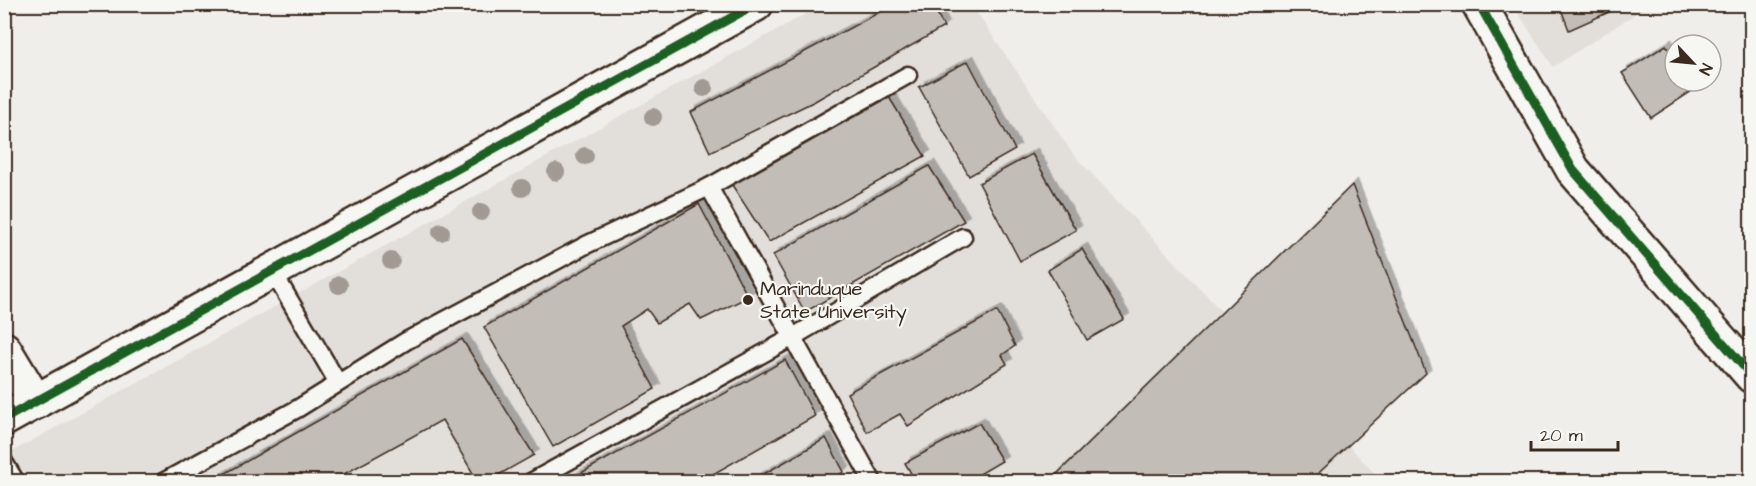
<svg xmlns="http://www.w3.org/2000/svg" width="1756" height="486" font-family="'Architects Daughter',sans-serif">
	<defs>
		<filter id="shadow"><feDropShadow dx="5.5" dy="-5.5" stdDeviation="0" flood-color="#0004"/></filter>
	</defs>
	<rect width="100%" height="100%" fill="#efeeea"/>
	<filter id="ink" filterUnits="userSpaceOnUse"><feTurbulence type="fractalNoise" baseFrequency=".0167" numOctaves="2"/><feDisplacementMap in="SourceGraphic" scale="12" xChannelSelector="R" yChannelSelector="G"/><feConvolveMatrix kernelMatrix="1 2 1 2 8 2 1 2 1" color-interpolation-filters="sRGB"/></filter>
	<g filter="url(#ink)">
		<g fill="#e2dfdb">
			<polygon points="971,4 1073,154 1382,481 5,482 4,456 822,5"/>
			<polygon points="1513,5 1649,5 1553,67"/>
		</g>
		<g fill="#c2bdb7" stroke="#3b2a1e" stroke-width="1.5" filter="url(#shadow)">
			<polygon points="895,4 932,4 944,27 815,101 710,152 691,112"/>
			<polygon points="1559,4 1627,4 1569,30"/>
			<polygon points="1666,45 1675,59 1675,81 1689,81 1695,89 1651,118 1622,73"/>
			<polygon points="968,61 1015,150 969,176 919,87"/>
			<polygon points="889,97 925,156 769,242 732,185"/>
			<polygon points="1032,154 1076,230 1020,261 979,183"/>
			<polygon points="929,166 964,221 805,312 773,255"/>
			<polygon points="1352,185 1426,373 1309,482 1060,482 1056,475"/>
			<polygon points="699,204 748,297 701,320 690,304 657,323 647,309 621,326 655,389 553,447 484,327"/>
			<polygon points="1082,249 1124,319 1087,340 1048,270"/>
			<polygon points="997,311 1015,346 1002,355 1007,364 908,426 900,414 867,432 847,393"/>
			<polygon points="462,339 534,455 486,482 478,482 442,420 330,482 210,482"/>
			<polygon points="785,360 815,416 699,482 565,482"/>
			<polygon points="979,423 1002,461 966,482 916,482 905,463"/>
			<polygon points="826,438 844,472 827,482 750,482"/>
		</g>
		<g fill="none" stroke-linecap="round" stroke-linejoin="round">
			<defs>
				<g id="lane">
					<polyline points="709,187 873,482"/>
					<polyline points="273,272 338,383"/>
					<polyline points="4,462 16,482"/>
					<polyline points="163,482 297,409 406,341 586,245 709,187 908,75"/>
					<polyline points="531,482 793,337 963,237"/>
				</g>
				<g id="street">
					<polyline points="1479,4 1573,170 1752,376"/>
					<polyline points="4,349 36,402"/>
					<polyline points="4,419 756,4"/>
				</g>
			</defs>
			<use href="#lane" stroke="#3b2a1e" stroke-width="21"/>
			<use href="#street" stroke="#3b2a1e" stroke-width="38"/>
			<use href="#lane" stroke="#f6f6f2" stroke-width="16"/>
			<use href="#street" stroke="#f6f6f2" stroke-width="33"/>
			<defs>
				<g id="cycleway">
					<polyline points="1479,4 1573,170 1752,376"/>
					<polyline points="4,419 756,4"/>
				</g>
			</defs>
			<use href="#cycleway" stroke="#f6f6f2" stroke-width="13"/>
			<use href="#cycleway" stroke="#1b5e20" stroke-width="9"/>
		</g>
		<g fill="#a19992">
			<circle cx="704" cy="88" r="9"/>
			<circle cx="653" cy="117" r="9"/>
			<circle cx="585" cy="156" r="9"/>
			<circle cx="556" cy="172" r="9"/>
			<circle cx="522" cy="188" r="9"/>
			<circle cx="481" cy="212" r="9"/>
			<circle cx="441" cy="232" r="9"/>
			<circle cx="391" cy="261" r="9"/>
			<circle cx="339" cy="285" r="9"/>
		</g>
	</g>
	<circle fill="#3b2a1e" stroke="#f6f6f2" stroke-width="2" cx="748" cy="300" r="6"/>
	<g text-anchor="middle" stroke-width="4.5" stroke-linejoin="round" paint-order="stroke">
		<g font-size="20" fill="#3b2a1e" stroke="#f6f6f2" text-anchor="start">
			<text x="760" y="295">Marinduque<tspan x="760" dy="23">State University</tspan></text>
		</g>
	</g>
	<rect width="1756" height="486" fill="none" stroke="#f6f6f2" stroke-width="24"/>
	<rect x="12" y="12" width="1732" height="462" fill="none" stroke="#3b2a1e" stroke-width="2" filter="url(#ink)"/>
	<g transform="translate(1693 63) rotate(116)"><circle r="28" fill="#f6f6f2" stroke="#aba49d" stroke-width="1.5"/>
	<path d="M0-4.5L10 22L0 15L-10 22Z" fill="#3b2a1e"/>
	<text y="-9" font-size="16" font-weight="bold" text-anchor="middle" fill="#3b2a1e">N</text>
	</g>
	<path d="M1531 441v9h87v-9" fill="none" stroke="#3b2a1e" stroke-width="3"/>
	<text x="1540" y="441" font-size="18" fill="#3b2a1e" stroke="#f6f6f2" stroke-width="4.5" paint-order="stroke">20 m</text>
</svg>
